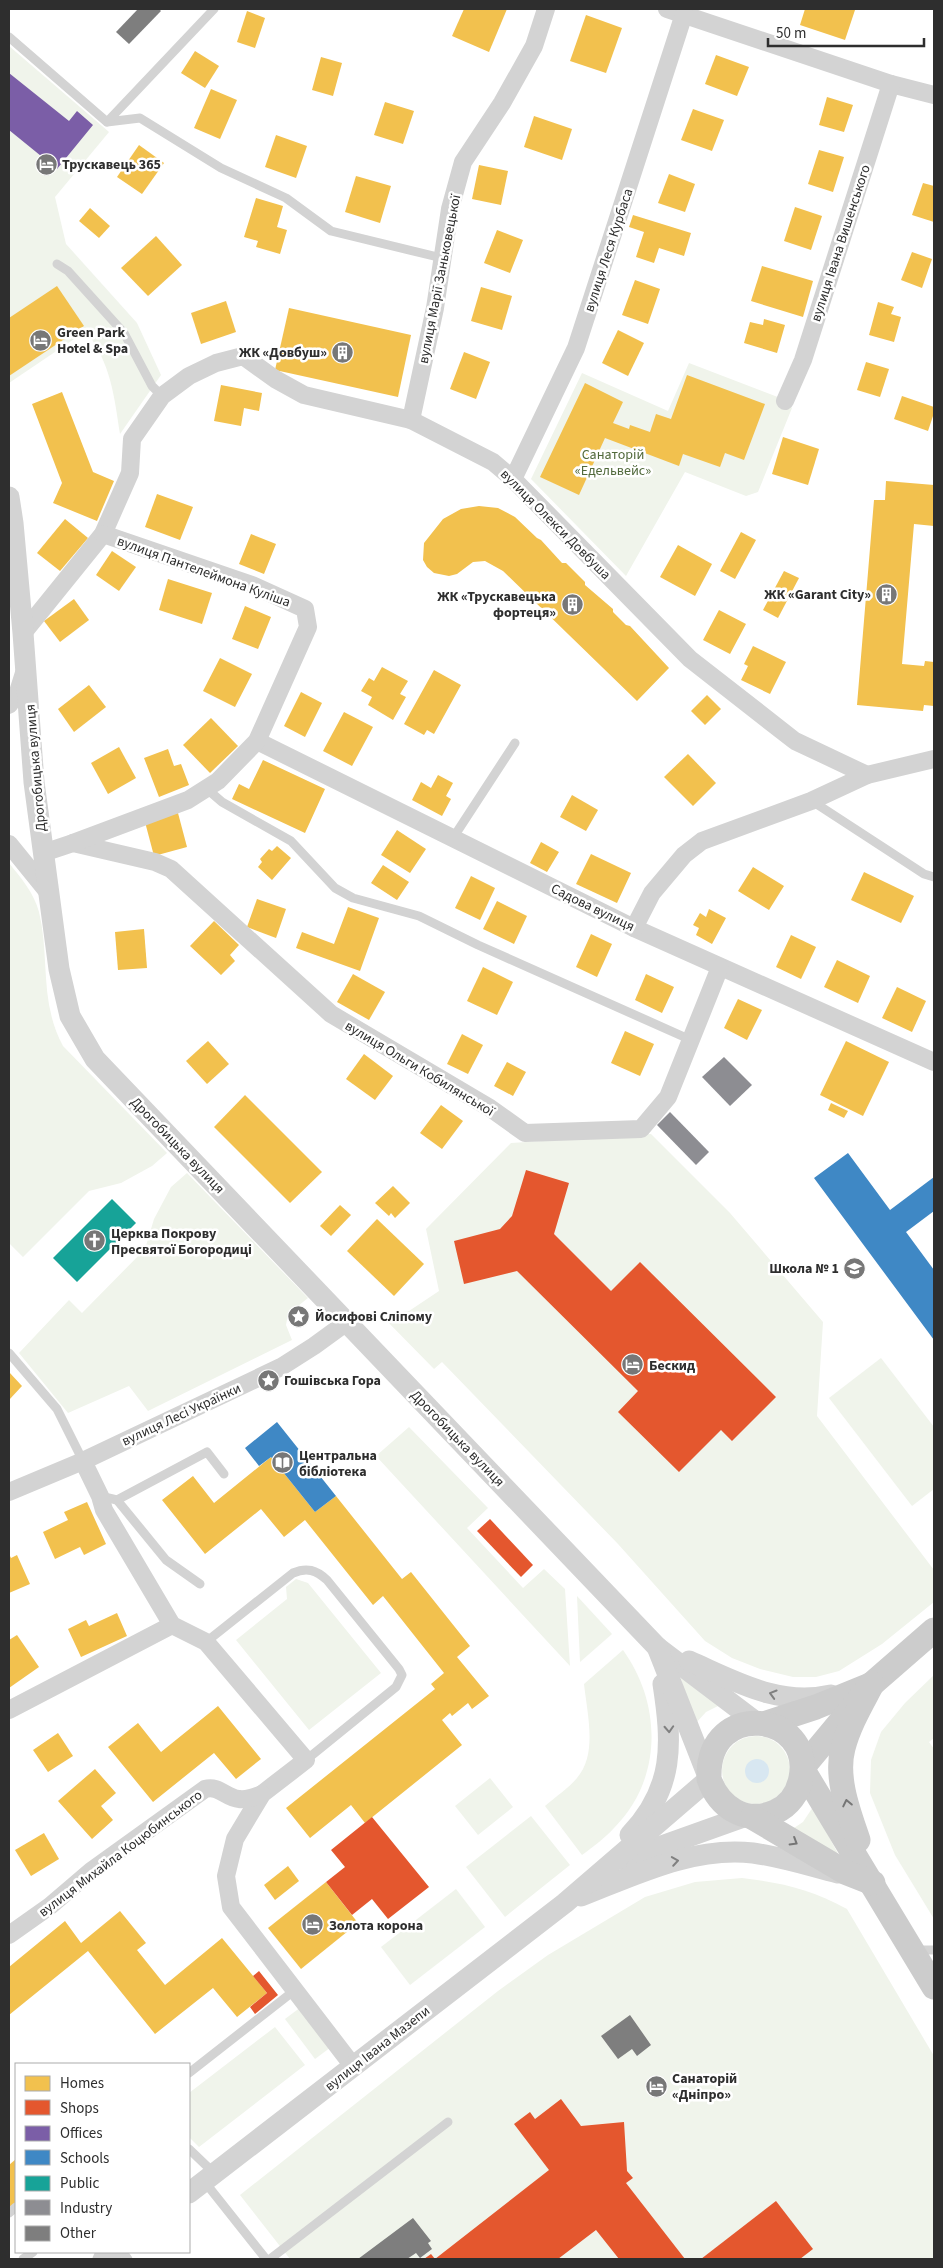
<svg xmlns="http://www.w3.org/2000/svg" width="943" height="2268" font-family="'Source Sans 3',sans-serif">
	<rect width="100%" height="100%" fill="#fff"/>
	<g fill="#f0f4eb">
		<path d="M 9,46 L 109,132 L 55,197 L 66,244 L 137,323 L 161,375 L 120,434 C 114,395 111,364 86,331 L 9,383 Z"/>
		<polygon points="689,363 783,399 792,408 758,492 746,496 685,472 626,576 531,479 582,373 668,411"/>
		<path d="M 9,863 C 21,878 34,893 39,912 C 50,957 39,1002 63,1046 L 167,1153 L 152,1166 L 121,1183 L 89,1191 L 23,1257 L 9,1243 Z"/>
		<polygon points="651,1134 730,1213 823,1322 817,1416 934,1570 934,1602 882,1644 839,1671 816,1677 793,1677 760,1669 732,1658 705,1641 618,1544 442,1362 434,1369 381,1315 409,1311 439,1291 426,1229 511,1143"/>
		<polygon points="187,1173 308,1298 288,1314 286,1325 292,1340 148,1411 129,1386 68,1413 19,1353 69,1300 82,1313 145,1249 154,1219 171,1187"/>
		<polygon points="881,1358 934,1427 934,1489 912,1506 829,1398"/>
		<polygon points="409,1427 488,1508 467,1528 523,1588 544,1569 565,1589 570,1666 376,1456"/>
		<polygon points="296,1579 308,1583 381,1673 309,1730 236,1640 287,1599 286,1587"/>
		<polygon points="577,1596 612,1634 580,1662"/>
		<path d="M 623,1650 C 662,1704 663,1779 614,1828 C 605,1838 593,1847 582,1855 L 545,1806 C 555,1797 568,1789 577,1778 C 598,1754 587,1713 584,1684 Z"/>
		<polygon points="934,1675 934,1738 929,1742 934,1749 934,1919 895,1855 870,1793 871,1760 881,1732 905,1703"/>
		<polygon points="680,1676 722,1704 706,1712 695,1724"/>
		<circle cx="756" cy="1770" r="34"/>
		<polygon points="490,1778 513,1807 478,1835 455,1806"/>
		<polygon points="813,1807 843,1863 788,1832 803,1822"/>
		<polygon points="531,1816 570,1865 505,1917 466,1867"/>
		<path d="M 742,1878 C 783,1883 810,1889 847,1909 L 934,2056 L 934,2259 L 290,2259 L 240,2195 L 498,1991 L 548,1955 L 645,1897 L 695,1882 Z"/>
		<polygon points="456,1889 485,1927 410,1985 381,1947"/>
		<polygon points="301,2007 331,2047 315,2059 285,2019"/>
		<polygon points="275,2027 305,2065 199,2147 189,2137 189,2093"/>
	</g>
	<circle fill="#d8e7f1" cx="757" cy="1771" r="12"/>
	<g fill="#f2c14e">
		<polygon points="464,9 507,9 489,52 452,36"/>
		<polygon points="805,9 855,10 845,40 800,25"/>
		<polygon points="247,11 265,18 255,48 237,42"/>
		<polygon points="586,15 622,28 606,73 570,61"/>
		<polygon points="195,51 219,66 205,88 181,73"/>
		<polygon points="716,55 749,67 737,96 705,84"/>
		<polygon points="321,57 342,63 333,96 312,90"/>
		<polygon points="211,89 237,100 220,139 194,128"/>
		<polygon points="827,97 853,105 844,132 819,125"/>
		<polygon points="385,102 414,111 403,144 374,135"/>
		<polygon points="693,109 724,120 712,151 681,140"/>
		<polygon points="534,116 572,129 562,160 524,147"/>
		<polygon points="276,135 307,146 296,178 265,167"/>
		<polygon points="139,145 164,163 142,194 117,177"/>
		<polygon points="819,150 844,157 833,192 808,184"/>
		<polygon points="479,165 508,171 501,205 472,199"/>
		<polygon points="669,174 695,184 685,212 658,203"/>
		<polygon points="356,176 391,186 380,223 345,212"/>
		<polygon points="923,183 934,186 934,222 912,215"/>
		<polygon points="256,198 283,206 277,227 287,230 280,254 256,247 258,241 244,237"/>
		<polygon points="795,207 822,216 811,250 784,241"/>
		<polygon points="90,208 110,226 99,238 79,221"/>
		<polygon points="633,215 691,233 684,256 659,248 654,263 636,257 644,232 629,227"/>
		<polygon points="497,230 523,240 510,273 484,263"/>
		<polygon points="156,236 182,265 148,296 121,268"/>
		<polygon points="912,252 932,259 922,288 901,280"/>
		<polygon points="762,266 813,281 803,317 751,301"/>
		<polygon points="635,280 660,289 648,324 622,315"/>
		<polygon points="57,286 84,326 9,376 9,318"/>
		<polygon points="481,287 512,296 502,330 471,321"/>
		<polygon points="226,301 236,332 201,344 191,313"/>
		<polygon points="878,302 894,307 891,314 901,317 894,342 869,335"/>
		<polygon points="289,308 411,335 398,397 275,370"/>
		<polygon points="764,319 785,325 777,353 744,343 750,322 763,325"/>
		<polygon points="618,330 644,343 628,376 602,363"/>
		<polygon points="464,352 490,362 476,399 450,389"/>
		<polygon points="866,362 889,369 880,397 857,390"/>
		<polygon points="687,375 765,404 744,460 725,453 720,467 683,454 679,466 605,438 579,495 540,477 585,383 623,402 613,423 629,429 630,425 650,432 656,414 671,419"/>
		<polygon points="221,385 262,393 259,411 244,408 241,426 214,421"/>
		<polygon points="62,392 93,472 114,481 97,521 53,503 62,483 32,404"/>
		<polygon points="902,396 934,407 934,413 928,431 894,419"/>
		<polygon points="783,437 819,449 808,485 772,474"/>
		<polygon points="886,481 934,485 934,526 914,524 902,664 924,666 925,661 934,662 934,706 924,705 923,711 857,705 874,500 885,500"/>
		<polygon points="157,494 193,507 180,540 145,527"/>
		<polygon points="479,506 498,508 515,517 537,538 541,540 562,563 566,563 585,582 585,585 613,609 613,612 626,625 630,626 669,668 637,701 503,571 485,561 473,562 457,574 449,576 434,573 427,567 423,560 424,543 443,519 461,509"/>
		<polygon points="65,519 88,538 60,571 37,553"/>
		<polygon points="741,532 756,540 735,579 720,571"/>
		<polygon points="251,534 276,544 264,574 239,564"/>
		<polygon points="678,545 712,564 695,596 660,577"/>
		<polygon points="112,551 136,567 119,591 96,575"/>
		<polygon points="784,571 799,578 778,618 763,610"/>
		<polygon points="168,579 212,593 202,624 159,610"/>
		<polygon points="74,599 89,620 60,642 44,621"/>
		<polygon points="245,606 271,617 258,649 232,639"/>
		<polygon points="719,610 746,624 730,654 703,640"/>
		<polygon points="753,646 786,662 770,694 741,680 748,666 744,664"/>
		<polygon points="220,658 252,674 235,707 203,691"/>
		<polygon points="382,667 408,681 400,694 406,697 393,720 368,705 372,697 361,691 369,678 374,681"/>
		<polygon points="434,670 461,685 434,734 427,730 424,735 404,724"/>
		<polygon points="89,685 106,707 74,732 58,709"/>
		<polygon points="301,692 322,703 305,737 284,726"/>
		<polygon points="707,695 721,709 705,725 691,711"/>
		<polygon points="344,712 373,727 352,766 323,751"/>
		<polygon points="211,718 238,746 210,773 183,745"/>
		<polygon points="119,747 136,778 108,794 91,763"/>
		<polygon points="168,749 174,766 181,764 189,785 159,797 144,758"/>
		<polygon points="688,754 716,783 693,806 664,777"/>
		<polygon points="263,760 325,789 305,833 232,799 239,784 249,789"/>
		<polygon points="438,775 453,783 446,796 451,799 442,816 412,800 421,782 431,788"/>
		<polygon points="572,795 598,810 586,831 560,817"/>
		<polygon points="178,813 187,847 154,856 145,822"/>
		<polygon points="397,830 426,849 410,873 381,855"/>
		<polygon points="541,842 559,852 547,872 530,863"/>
		<polygon points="277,846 291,858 272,880 258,867 262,862 260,859 269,849 272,851"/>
		<polygon points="591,854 631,873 617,903 576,884"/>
		<polygon points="383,865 409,882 397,900 371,883"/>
		<polygon points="753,867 784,886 769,910 738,891"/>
		<polygon points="864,872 914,896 901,923 851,900"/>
		<polygon points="471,876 495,888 480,920 455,908"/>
		<polygon points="257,899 286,909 276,938 247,927"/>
		<polygon points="497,901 527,916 514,944 483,929"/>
		<polygon points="348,907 379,918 360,971 296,948 302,932 334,944"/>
		<polygon points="709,909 726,918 712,944 696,935 699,928 693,925 700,913 706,917"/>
		<polygon points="214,921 239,945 230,955 235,961 221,975 190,946"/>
		<polygon points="144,929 147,968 118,970 115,932"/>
		<polygon points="591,934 612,944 597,977 576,967"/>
		<polygon points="791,935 816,947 801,979 776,967"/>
		<polygon points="837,960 870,976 858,1003 824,987"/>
		<polygon points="483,967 513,982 497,1015 467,1001"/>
		<polygon points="353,974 385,992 369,1020 337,1002"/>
		<polygon points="646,974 674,987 662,1013 635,1000"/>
		<polygon points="897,987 926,1001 912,1032 882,1018"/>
		<polygon points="738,999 762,1010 747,1040 724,1028"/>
		<polygon points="625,1031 654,1044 640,1076 611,1063"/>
		<polygon points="462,1034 483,1045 468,1074 447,1064"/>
		<polygon points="208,1041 229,1064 207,1084 186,1061"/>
		<polygon points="846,1041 889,1062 863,1116 820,1095"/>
		<polygon points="364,1054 393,1076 375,1100 346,1079"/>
		<polygon points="507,1062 526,1072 513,1096 494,1086"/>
		<polygon points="245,1095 322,1172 290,1203 214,1127"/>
		<polygon points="831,1103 848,1111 844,1118 828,1110"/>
		<polygon points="441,1105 463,1121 442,1149 420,1133"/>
		<polygon points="393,1186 410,1203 395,1218 391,1213 389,1216 375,1203"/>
		<polygon points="340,1205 351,1215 331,1236 320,1226"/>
		<polygon points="377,1219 424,1264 394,1296 347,1251"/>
		<polygon points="9,1372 22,1386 9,1400"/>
		<polygon points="271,1457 315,1512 336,1496 402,1579 411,1572 470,1646 457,1657 489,1696 472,1709 468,1703 452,1716 450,1713 442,1720 462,1745 365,1823 351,1805 310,1838 286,1808 435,1689 431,1684 444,1673 383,1596 373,1605 305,1520 284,1537 261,1509 205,1554 162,1500 193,1476 214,1503"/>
		<polygon points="87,1502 106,1544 84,1555 80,1547 55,1559 43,1532 68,1520 64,1512"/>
		<polygon points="9,1554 11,1558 17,1555 30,1584 9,1593"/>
		<polygon points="117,1613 127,1636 81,1657 68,1629 86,1620 89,1626"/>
		<polygon points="17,1635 39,1667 9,1688 9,1640"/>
		<polygon points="218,1706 261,1759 236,1779 214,1753 153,1802 108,1747 138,1723 161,1752"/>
		<polygon points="58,1733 73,1756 48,1772 33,1750"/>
		<polygon points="95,1769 116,1793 101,1806 113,1820 92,1839 58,1801"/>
		<polygon points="44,1833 59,1859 31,1876 15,1850"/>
		<polygon points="288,1866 299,1881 275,1900 264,1885"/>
		<polygon points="326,1882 358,1923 301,1969 268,1928"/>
		<polygon points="120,1911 146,1943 137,1950 165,1985 222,1938 267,1993 237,2017 213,1988 155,2034 88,1951 9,2015 9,1967 65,1921 81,1943"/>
		<polygon points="16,2159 16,2202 9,2208 9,2165"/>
	</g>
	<g fill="#e4572e">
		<polygon points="526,1170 569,1183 554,1234 611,1291 640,1262 776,1397 732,1441 721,1430 679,1472 618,1412 638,1391 517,1271 464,1284 454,1241 500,1229 512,1216"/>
		<polygon points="490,1519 533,1565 521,1577 477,1531"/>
		<polygon points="372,1817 429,1887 388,1919 372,1899 352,1915 326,1882 345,1867 331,1850"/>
		<polygon points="259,1971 278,1995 255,2014 250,2007 267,1993 253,1976"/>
		<polygon points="561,2099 581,2126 624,2122 627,2171 633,2178 626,2183 685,2259 619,2259 596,2230 558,2259 424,2259 431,2254 435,2259 549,2170 514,2124 530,2112 535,2119"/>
		<polygon points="776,2201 813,2249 800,2259 701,2259"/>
	</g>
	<polygon fill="#7b5ea7" points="9,73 69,121 77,111 93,125 57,169 9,130"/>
	<g fill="#3f88c5">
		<polygon points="848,1153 890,1210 934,1177 934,1211 906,1232 934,1270 934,1340 814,1178"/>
		<polygon points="277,1422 336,1496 315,1512 271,1457 259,1466 245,1448"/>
	</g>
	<polygon fill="#17a398" points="112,1199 136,1223 77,1282 53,1258"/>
	<g fill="#8d8d92">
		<polygon points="724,1057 752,1085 730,1106 702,1077"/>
		<polygon points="670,1112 709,1152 696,1165 657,1125"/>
	</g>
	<g fill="#7e7e7e">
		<polygon points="138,9 159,9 161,11 129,44 116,32"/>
		<polygon points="630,2015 651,2045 637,2056 632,2049 618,2059 601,2036"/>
		<polygon points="413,2218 431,2241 428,2243 432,2249 420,2258 416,2253 407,2259 358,2259"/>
	</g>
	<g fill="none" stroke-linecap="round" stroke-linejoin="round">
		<g stroke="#d3d3d3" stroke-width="9">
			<polyline points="9,37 107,122 140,118 221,168 286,198 331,231 442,258"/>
			<polyline points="107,122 214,9"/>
			<polyline points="57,264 68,271 124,333 152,386 162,396"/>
			<polyline points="207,789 222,802 291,841 335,888 353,898 419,916 478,945 691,1040"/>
			<polyline points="812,801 924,874 934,877"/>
			<polyline points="453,838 515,743"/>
			<polyline points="9,1353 57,1409 83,1461"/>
			<polyline points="100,1496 117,1500 207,1452 224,1474"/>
			<polyline points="117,1500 166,1560 200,1584"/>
			<path d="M 206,1642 L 293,1573 C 307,1567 316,1570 327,1580 L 399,1669 L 402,1675 L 396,1687 L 306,1760"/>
			<polyline points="915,1950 934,1950"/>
			<polyline points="189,2073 295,1990"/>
			<polyline points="189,2149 214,2173"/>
			<polyline points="204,2181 266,2259"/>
			<polyline points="9,2213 16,2207"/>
			<polyline points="123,2252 128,2259"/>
			<polyline points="23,2259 33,2252"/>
			<polyline points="270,2259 448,2122"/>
		</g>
		<g stroke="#d3d3d3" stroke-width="18">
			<polyline points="667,9 891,84 934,95"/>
			<polyline points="785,401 803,360 891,84"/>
			<polyline points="411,420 435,308 450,209 463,162 502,103 534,46 546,9"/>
			<polyline points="513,479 576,348 684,14"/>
			<polyline points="23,633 103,534 130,473 132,439 162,396 189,376 216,363 243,356 275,379 304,395 411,420 493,462 513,479 690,659 795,741 867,775"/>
			<polyline points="9,705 18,692 24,673"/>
			<polyline points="257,741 634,928 934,1062"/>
			<polyline points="73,843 155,862 171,869 331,1014 490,1108 525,1133 641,1129 668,1097 720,967"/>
			<polyline points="9,844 48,892"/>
			<polyline points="43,853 73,843 188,800 218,781 257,741 308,627 305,609 252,585 103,534"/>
			<polyline points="634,928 652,893 684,855 702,841 811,801 867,775 934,759"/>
			<polyline points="83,1461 100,1496 104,1510 172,1625 206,1642 306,1760 262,1794 235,1839 226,1876 231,1907 353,2066"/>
			<polyline points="9,1492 83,1461 281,1367 314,1346 347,1322"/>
			<polyline points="9,1710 172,1625"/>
			<path d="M 9,1935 L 50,1906 L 91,1871 L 205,1789 C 219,1785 226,1798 239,1799 C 247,1800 255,1797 262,1794"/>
		</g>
		<g stroke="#d3d3d3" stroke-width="21">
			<polyline points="9,497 13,523 23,633 34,782 59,969 70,1016 95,1059 657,1647 756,1722"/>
			<path d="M 689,1661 C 735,1681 779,1707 831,1695"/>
			<path d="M 630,1835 C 675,1788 672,1743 663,1684"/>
			<polyline points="630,1865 662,1846 746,1816"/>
			<path d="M 581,1896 C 635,1875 693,1846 753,1853 C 782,1857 810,1866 838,1873"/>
			<polyline points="189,2193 565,1903 709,1779 657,1647"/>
			<polyline points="103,2259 113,2252"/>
		</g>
		<g stroke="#ccc" stroke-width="25">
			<polyline points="767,1723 816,1707 870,1685"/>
			<polyline points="803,1767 872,1684 934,1630"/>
			<polyline points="803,1770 934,1987"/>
			<path d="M 709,1776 C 708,1699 814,1712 801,1778 C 798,1793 789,1806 775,1812 C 745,1825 719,1807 709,1779"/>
			<polyline points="752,1817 845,1872 873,1883"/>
			<path d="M 858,1840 C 849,1813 835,1778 843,1748 C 849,1725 861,1705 872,1684"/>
		</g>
	</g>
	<defs><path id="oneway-chevron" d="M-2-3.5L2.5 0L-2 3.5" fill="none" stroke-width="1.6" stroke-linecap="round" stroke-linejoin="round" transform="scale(1.25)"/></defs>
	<g stroke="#808080">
		<use href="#oneway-chevron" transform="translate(773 1694) rotate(-164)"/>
		<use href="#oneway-chevron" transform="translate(669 1729) rotate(87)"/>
		<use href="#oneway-chevron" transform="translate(675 1861) rotate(-9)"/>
	</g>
	<g stroke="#757575">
		<use href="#oneway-chevron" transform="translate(847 1803) rotate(-102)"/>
		<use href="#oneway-chevron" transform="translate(794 1842) rotate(31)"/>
	</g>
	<defs>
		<symbol id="hotel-disc" viewBox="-11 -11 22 22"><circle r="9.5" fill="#777" stroke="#fff"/><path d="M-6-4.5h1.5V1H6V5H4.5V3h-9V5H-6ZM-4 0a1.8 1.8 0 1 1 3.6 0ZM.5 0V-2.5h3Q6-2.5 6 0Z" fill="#fff"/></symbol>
		<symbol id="building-disc" viewBox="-11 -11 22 22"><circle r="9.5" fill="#777" stroke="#fff"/><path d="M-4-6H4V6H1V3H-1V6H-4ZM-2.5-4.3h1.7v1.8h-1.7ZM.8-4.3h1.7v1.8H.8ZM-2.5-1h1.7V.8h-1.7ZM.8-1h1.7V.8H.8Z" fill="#fff"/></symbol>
		<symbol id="church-disc" viewBox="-11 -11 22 22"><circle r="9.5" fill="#777" stroke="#fff"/><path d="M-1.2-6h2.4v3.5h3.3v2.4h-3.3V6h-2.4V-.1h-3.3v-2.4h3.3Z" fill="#fff"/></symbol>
		<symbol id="school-disc" viewBox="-11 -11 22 22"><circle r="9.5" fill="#777" stroke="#fff"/><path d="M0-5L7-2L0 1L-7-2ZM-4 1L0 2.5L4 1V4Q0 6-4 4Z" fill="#fff"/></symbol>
		<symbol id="sight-disc" viewBox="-11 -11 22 22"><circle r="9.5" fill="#777" stroke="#fff"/><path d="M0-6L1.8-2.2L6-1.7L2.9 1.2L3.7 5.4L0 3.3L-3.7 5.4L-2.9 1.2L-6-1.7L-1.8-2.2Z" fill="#fff"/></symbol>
		<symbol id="library-disc" viewBox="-11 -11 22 22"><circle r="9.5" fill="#777" stroke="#fff"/><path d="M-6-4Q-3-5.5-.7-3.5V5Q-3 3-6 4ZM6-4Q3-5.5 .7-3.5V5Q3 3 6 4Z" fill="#fff"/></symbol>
	</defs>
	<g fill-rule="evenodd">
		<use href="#hotel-disc" x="34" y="152" width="25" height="25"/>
		<use href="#hotel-disc" x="28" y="328" width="25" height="25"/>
		<use href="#building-disc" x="330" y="340" width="25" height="25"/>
		<use href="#building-disc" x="874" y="582" width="25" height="25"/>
		<use href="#building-disc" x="560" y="592" width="25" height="25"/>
		<use href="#church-disc" x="82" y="1228" width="25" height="25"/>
		<use href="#school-disc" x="842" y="1256" width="25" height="25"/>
		<use href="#sight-disc" x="286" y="1304" width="25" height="25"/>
		<use href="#hotel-disc" x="620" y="1352" width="25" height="25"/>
		<use href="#sight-disc" x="256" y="1368" width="25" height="25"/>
		<use href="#library-disc" x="270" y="1450" width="25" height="25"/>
		<use href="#hotel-disc" x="300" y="1912" width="25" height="25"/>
		<use href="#hotel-disc" x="644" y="2074" width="25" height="25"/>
	</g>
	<g text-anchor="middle" stroke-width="5" stroke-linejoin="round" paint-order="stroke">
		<g font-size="14" font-weight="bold" fill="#2e2e2e" stroke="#fff" text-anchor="start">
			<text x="62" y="169">Трускавець 365</text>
			<text x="57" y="337">Green Park<tspan x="57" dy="16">Hotel &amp; Spa</tspan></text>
			<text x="327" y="357" text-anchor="end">ЖК «Довбуш»</text>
			<text x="871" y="599" text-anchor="end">ЖК «Garant City»</text>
			<text x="556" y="601" text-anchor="end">ЖК «Трускавецька<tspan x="556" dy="16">фортеця»</tspan></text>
			<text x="111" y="1238">Церква Покрову<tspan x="111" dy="16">Пресвятої Богородиці</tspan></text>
			<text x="839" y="1273" text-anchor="end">Школа № 1</text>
			<text x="315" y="1321">Йосифові Сліпому</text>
			<text x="649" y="1370">Бескид</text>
			<text x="284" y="1385">Гошівська Гора</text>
			<text x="299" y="1460">Центральна<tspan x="299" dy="16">бібліотека</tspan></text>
			<text x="329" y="1930">Золота корона</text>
			<text x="672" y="2083">Санаторій<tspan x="672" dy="16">«Дніпро»</tspan></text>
		</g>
		<g font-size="14" fill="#2e2e2e" stroke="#fff">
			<text transform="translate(840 243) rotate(-72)" y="5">вулиця Івана Вишенського</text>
			<text transform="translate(608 250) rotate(-72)" y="5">вулиця Леся Курбаса</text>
			<text transform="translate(439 279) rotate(-79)" y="5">вулиця Марії Заньковецької</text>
			<text transform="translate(556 524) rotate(45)" y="5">вулиця Олекси Довбуша</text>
			<text transform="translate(204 571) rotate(20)" y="5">вулиця Пантелеймона Куліша</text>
			<text transform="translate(35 768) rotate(-95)" y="5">Дрогобицька вулиця</text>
			<text transform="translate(593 907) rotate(26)" y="5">Садова вулиця</text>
			<text transform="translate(420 1068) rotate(31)" y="5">вулиця Ольги Кобилянської</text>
			<text transform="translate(178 1145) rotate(46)" y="5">Дрогобицька вулиця</text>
			<text transform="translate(181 1414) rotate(-25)" y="5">вулиця Лесі Українки</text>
			<text transform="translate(458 1438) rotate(46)" y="5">Дрогобицька вулиця</text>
			<text transform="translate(120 1853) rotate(-37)" y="5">вулиця Михайла Коцюбинського</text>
			<text transform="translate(377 2048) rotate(-38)" y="5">вулиця Івана Мазепи</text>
		</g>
		<g font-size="14" fill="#51693b" stroke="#fff">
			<text x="613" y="459">Санаторій<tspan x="613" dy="16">«Едельвейс»</tspan></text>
		</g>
	</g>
	<rect width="943" height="2268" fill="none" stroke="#2e2e2e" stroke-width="20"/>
	<rect x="15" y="2063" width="175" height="190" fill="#ffffff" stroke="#ababab"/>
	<rect x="25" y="2076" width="25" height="15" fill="#f2c14e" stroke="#ababab"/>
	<text x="60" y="2088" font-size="15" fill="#2e2e2e">Homes</text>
	<rect x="25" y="2100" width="25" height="15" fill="#e4572e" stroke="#ababab"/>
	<text x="60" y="2113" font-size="15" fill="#2e2e2e">Shops</text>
	<rect x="25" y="2126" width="25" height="15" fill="#7b5ea7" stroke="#ababab"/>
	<text x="60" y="2138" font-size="15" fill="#2e2e2e">Offices</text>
	<rect x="25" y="2150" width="25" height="15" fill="#3f88c5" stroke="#ababab"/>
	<text x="60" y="2163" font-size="15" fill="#2e2e2e">Schools</text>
	<rect x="25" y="2176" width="25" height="15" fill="#17a398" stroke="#ababab"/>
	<text x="60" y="2188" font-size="15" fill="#2e2e2e">Public</text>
	<rect x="25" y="2200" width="25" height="15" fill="#8d8d92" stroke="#ababab"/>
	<text x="60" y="2213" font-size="15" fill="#2e2e2e">Industry</text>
	<rect x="25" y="2226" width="25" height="15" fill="#7e7e7e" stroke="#ababab"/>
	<text x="60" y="2238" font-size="15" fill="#2e2e2e">Other</text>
	<path d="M768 38v8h156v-8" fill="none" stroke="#2e2e2e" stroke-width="2.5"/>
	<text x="776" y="38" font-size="15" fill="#2e2e2e" stroke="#ffffff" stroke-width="4" paint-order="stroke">50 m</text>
</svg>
